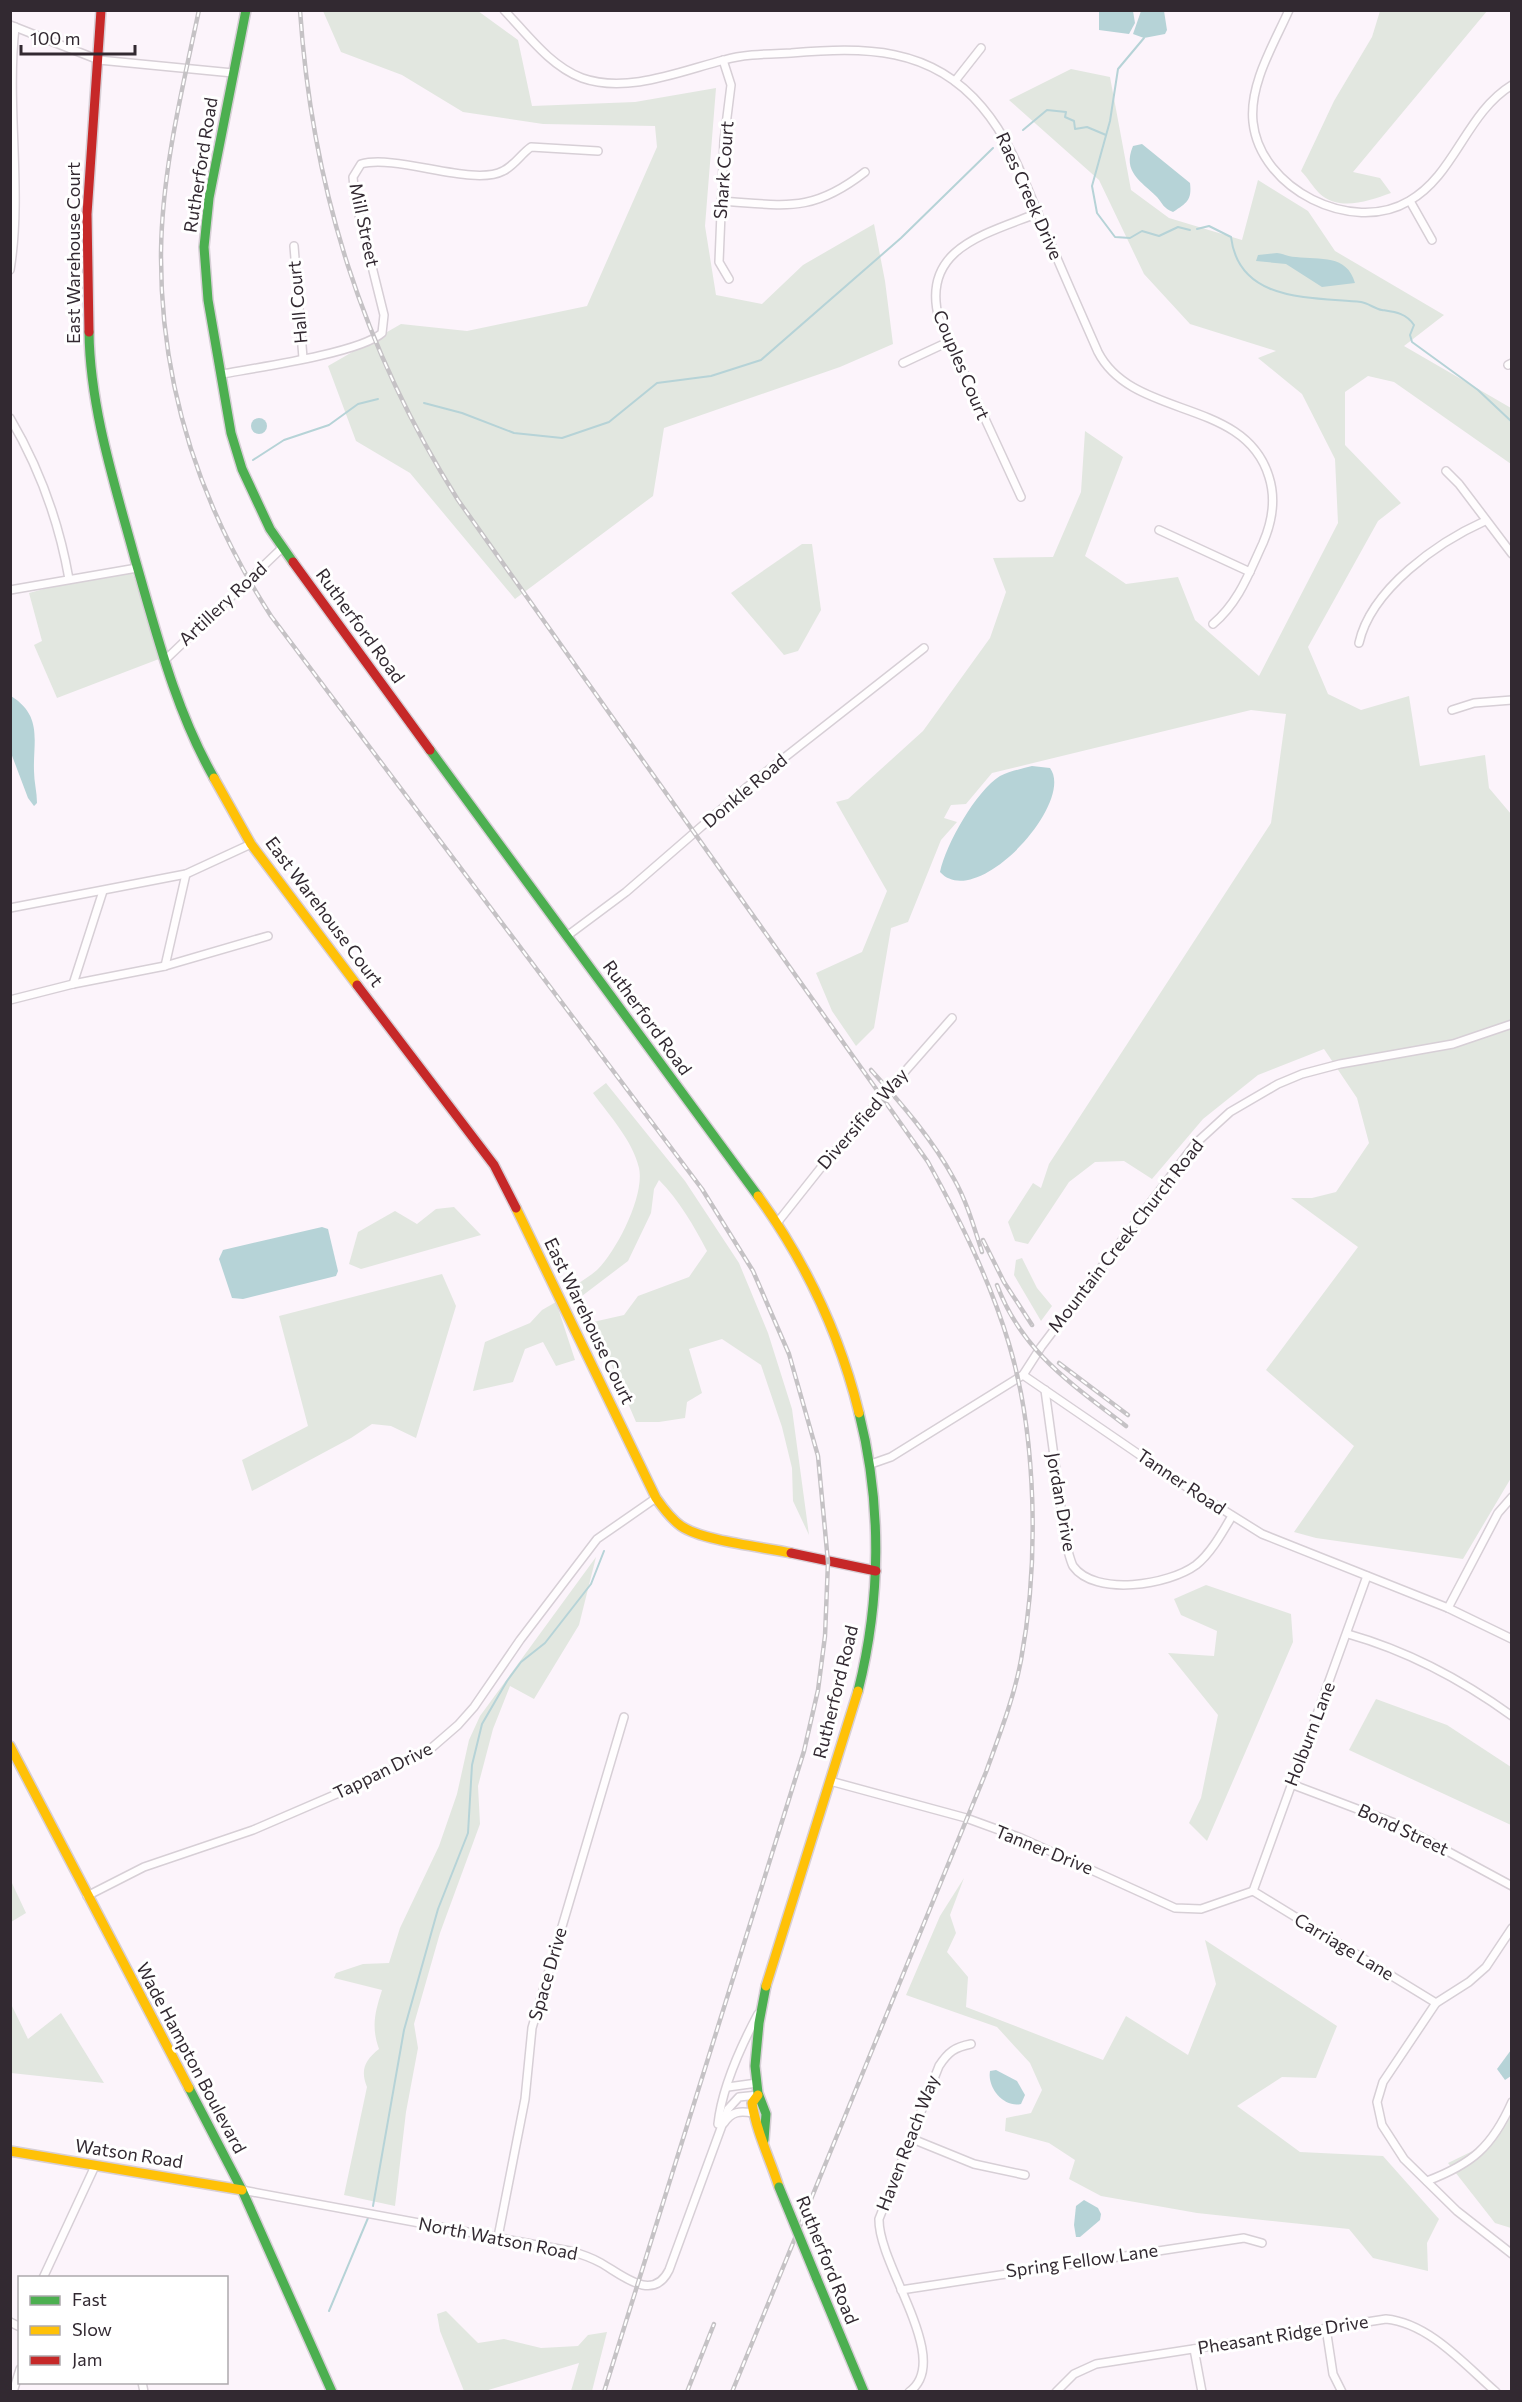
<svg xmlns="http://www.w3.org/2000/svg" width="1522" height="2402" font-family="Commissioner,sans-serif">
	<rect width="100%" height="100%" fill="#fcf4fb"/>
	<g fill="#e2e7e0">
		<polygon points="323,11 478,11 518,40 532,106 635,102 716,88 705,226 716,295 762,304 803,265 874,224 885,281 893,344 840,367 664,428 653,496 515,599 410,473 356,441 328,366 401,324 467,331 587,306 657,147 655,126 543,124 463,112 402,75 341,52"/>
		<path d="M 1380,11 L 1487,11 L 1353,172 L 1380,178 L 1391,193 C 1368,201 1339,212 1319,193 C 1313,187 1308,178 1301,171 L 1334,101 L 1372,37 Z"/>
		<polygon points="1071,69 1110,77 1131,190 1169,218 1242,240 1258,180 1308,211 1335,251 1444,315 1404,346 1511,408 1511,464 1394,382 1368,376 1345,392 1345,445 1401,503 1378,521 1308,647 1328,694 1361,710 1409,696 1420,766 1485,755 1489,788 1511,814 1511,1478 1463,1559 1316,1538 1294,1532 1354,1446 1266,1370 1358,1247 1291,1198 1312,1198 1336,1192 1369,1143 1357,1098 1324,1049 1258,1075 1203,1119 1152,1179 1124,1161 1095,1162 1069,1182 1028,1244 1015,1241 1008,1222 1033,1183 1041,1188 1049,1164 1271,823 1286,714 1251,710 992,773 966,804 951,805 944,818 957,822 941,840 908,922 891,928 874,1028 856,1046 832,1011 816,973 862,952 887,891 836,802 848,799 923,731 990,638 1006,592 993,558 1053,557 1081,492 1085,431 1123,457 1085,556 1126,584 1178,577 1195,620 1259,676 1338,523 1335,459 1302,394 1258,358 1276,351 1190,324 1144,274 1099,180 1009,100"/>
		<polygon points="802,544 812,544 821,610 798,651 784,655 731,593"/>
		<polygon points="129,566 140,591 159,659 57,698 34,645 42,641 29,593"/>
		<path d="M 606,1083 L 685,1181 L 739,1263 L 768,1333 L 792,1409 L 809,1535 L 793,1501 L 792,1468 L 782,1427 L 761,1365 L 722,1339 L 689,1349 L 702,1393 L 687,1402 L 685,1418 L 659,1422 L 636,1422 L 593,1322 L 624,1315 L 638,1296 L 689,1277 L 707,1251 C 694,1226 679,1200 659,1180 L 654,1189 L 651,1213 L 628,1261 L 578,1299 L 576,1285 C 583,1280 592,1275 598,1269 C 617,1250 645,1195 639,1168 C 633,1141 609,1115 593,1093 Z"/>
		<polygon points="454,1207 481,1235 361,1269 349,1264 358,1232 395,1211 417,1224 436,1209"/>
		<polygon points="1022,1258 1037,1288 1052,1306 1041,1321 1014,1275 1016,1260"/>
		<polygon points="442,1274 456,1306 416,1438 391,1426 372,1424 351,1438 252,1491 242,1460 308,1426 279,1316"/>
		<polygon points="556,1302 575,1360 556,1366 543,1342 525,1349 513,1382 473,1391 485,1342 530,1323 542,1310"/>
		<path d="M 596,1557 L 579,1625 L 534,1699 L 510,1686 L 493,1729 L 478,1786 L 480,1824 L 440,1933 L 414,2024 L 418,2048 L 406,2112 L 395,2206 L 344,2195 L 367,2087 C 360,2070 365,2060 379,2049 C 371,2027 375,2012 382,1990 L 334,1978 L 336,1973 L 363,1964 L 389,1963 L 400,1928 L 439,1846 L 457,1794 L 469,1740 L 480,1716 Z"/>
		<polygon points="1206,1585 1291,1614 1293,1642 1207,1841 1189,1823 1201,1798 1218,1715 1168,1653 1214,1656 1217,1631 1181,1615 1174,1599"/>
		<polygon points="1376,1699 1447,1725 1511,1767 1511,1825 1349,1750"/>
		<polygon points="964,1878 950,1915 956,1933 947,1952 968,1977 966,2007 1103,2060 1126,2016 1188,2055 1216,1984 1205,1940 1337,2026 1316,2078 1282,2077 1237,2106 1300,2152 1383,2156 1439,2219 1427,2243 1428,2271 1373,2258 1349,2229 1197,2213 1101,2196 1069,2179 1075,2160 1049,2143 1005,2131 1006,2118 1031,2113 1042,2090 1030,2063 997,2027 906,1995 940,1916"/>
		<polygon points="11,1881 26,1913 11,1922 10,1922"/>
		<polygon points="10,2002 28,2039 61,2013 104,2083 11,2073"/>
		<polygon points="1511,2107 1511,2228 1495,2223 1448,2163 1483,2146"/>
		<polygon points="446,2311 478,2343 504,2339 541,2348 578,2346 588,2335 607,2332 592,2391 571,2391 579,2363 485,2391 464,2391 440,2331 437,2314"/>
	</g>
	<g fill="#b6d3d7">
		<polygon points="1099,11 1133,11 1135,23 1129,34 1099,30"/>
		<polygon points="1141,11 1164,11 1167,30 1165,34 1144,38 1133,34"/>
		<path d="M 1142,144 L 1190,183 C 1192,200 1187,203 1173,212 C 1163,208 1163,204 1157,197 C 1141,181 1122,172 1133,146 Z"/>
		<path d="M 1277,253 C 1284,254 1289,257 1296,257 C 1320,260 1347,254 1355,283 L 1322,287 L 1286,264 L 1256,261 L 1258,255 Z"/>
		<circle cx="259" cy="426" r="8"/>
		<path d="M 11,696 C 43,716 33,741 34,771 C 34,782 37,792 37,803 L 34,806 L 28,798 L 11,753 Z"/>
		<path d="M 1032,766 L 1050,768 C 1076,803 976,912 940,872 C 946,844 976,791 1000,776 C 1010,771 1021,769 1032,766 Z"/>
		<polygon points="322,1227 328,1229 338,1271 336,1276 243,1299 232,1298 219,1259 223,1250"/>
		<polygon points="1511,2050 1511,2076 1505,2080 1497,2069"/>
		<path d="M 996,2070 L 1017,2081 L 1025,2095 L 1021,2104 C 1004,2108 987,2088 990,2071 Z"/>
		<polygon points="1084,2200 1098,2208 1101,2214 1100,2220 1080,2237 1076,2237 1074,2225 1076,2206"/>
	</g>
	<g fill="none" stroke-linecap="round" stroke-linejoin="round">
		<g stroke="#b6d3d7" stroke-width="2">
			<polyline points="1144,38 1118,69 1110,121 1092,186 1097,213 1115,237 1130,238 1142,231 1159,236 1178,227 1190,230"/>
			<polyline points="1023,130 1047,110 1066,112 1065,117 1074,121 1075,129 1087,127 1106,135"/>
			<path d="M 1197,229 L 1209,226 L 1231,237 C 1239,303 1312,297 1361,302 C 1368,303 1375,309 1382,310 C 1395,312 1406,313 1414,325 L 1410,335 L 1412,342 L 1478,390 L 1512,422"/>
			<polyline points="424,403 462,413 514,433 562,438 609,422 657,383 711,376 761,360 901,238 993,148"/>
			<polyline points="253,460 284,440 329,425 358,404 378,399"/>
			<polyline points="373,2206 404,2030 438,1909 468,1833 472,1765 482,1724 507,1681 521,1662 545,1643 591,1584 604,1551"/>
			<polyline points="329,2311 368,2218"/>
		</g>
		<defs>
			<g id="street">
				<path d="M 504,10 C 527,34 550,66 582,78 C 627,94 681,71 724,60 C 745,54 769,54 791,53 C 864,47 931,46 982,107 C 1011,141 1025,183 1042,223 C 1060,266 1079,309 1098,352 C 1133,420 1245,397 1269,477 C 1276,499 1272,522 1263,543 C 1249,573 1239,602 1213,624"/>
				<path d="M 1289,10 C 1274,44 1249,84 1253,122 C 1260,189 1352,235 1409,201 C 1455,175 1466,113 1512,85"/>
				<polyline points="10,25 99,60 233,73"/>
				<polyline points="723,60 731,85 724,141 719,262 729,279"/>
				<polyline points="955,81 981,48"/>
				<path d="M 721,201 C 785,205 811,214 865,172"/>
				<polyline points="1410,201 1432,240"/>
				<polyline points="294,246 303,358"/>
				<path d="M 10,270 C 23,191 6,108 15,27"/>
				<polyline points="903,363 948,342"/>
				<polyline points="1508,365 1512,363"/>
				<path d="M 222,374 C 255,368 360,353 382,333 L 384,315 L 355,198 L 353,177 L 361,164 C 397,154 473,187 503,171 C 514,166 521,154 531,147 L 598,151"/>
				<path d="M 10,418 C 40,469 59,522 69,579"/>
				<polyline points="1446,471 1459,484 1512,554"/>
				<path d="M 1021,497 L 939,319 C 920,248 986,234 1038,213"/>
				<polyline points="1159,530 1250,572"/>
				<polyline points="10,590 137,568"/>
				<path d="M 1359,643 C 1371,589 1438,542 1485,521"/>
				<polyline points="164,661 282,548"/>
				<polyline points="1452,710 1474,703 1512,700"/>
				<polyline points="10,908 186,874 251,844"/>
				<polyline points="567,936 626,892 747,787 924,648"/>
				<polyline points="165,966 186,874"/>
				<polyline points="73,984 103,891"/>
				<polyline points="10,1000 73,984 165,966 268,936"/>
				<polyline points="777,1223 827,1160 952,1018"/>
				<polyline points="1023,1375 1185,1486 1262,1534 1448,1608 1512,1639"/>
				<path d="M 1045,1390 L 1066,1544 C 1068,1550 1070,1560 1073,1566 C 1095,1597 1169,1585 1196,1565 C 1211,1553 1222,1533 1232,1516"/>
				<polyline points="871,1464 891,1457 1023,1375 1041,1347 1195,1144 1230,1112 1278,1084 1302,1074 1340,1064 1453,1044 1512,1024"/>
				<polyline points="1448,1608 1498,1513 1512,1497"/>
				<path d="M 1348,1634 C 1408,1651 1461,1679 1512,1716"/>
				<polyline points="830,1781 966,1818 1021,1838 1175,1908 1201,1909 1253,1891"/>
				<polyline points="1291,1784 1397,1824 1512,1886"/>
				<polyline points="1253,1891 1367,1576"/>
				<polyline points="1253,1891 1436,2003"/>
				<polyline points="87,1896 144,1867 253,1830 383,1774 428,1751 458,1725 474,1707 520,1640 597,1539 656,1498"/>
				<polyline points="1512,1928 1486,1967 1469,1982 1436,2003 1383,2082 1377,2102 1382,2125 1404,2159 1457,2211 1512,2254"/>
				<polyline points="728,2087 757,2083"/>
				<path d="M 724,2123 C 732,2111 740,2111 753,2113"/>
				<path d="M 718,2124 C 722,2087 741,2046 758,2014"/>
				<polyline points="910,2138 974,2164 1025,2175"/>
				<path d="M 1427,2181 C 1472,2164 1492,2147 1512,2102"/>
				<path d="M 242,2190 L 570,2251 C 581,2254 592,2258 601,2263 C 622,2275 653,2303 669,2270 L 728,2109 L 739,2097 L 758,2095"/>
				<polyline points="498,2237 525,2099 532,2028 624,1717"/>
				<polyline points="43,2278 95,2166"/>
				<polyline points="901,2290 1244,2238 1262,2243"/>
				<polyline points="10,2322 20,2327"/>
				<polyline points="1326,2328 1333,2374 1342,2392"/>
				<polyline points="1194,2349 1202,2392"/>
				<polyline points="142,2382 144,2392"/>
				<polyline points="13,2392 20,2369"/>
				<path d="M 909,2392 C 954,2361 878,2266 879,2219 L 939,2066 C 948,2052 955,2047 971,2044"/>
				<path d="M 1056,2392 L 1074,2374 L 1096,2364 L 1386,2319 C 1429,2323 1465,2365 1496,2392"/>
			</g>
			<g id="fast">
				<polyline points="246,10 209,198 204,247 208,300 231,433 242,469 270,529 293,562"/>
				<path d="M 89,332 C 90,409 115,485 135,559 C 157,635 175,709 214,778"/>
				<polyline points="430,750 758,1196"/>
				<path d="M 858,1691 C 881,1600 882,1504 859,1413"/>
				<polyline points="189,2088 242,2190 332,2392"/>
				<polyline points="764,2140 766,2114 758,2093 755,2066 759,2023 766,1986"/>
				<polyline points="816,2277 864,2392"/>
			</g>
			<g id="slow">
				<polyline points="214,778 251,844 357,985"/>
				<path d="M 758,1196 C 805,1261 840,1335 859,1413"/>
				<path d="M 516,1208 L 656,1498 C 663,1508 671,1519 681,1526 C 703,1541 763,1547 791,1553"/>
				<polyline points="10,1746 189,2088"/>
				<polyline points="766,1986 858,1691"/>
				<path d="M 758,2095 L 752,2103 C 756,2131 770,2159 779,2187"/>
				<polyline points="10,2151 242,2190"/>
			</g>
			<g id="jam">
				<polyline points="89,332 87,214 101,10"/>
				<polyline points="293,562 430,750"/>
				<polyline points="357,985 494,1165 516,1208"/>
				<polyline points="791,1553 876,1571"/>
			</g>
		</defs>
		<use href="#street" stroke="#d7cfd6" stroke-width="10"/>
		<use href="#fast" stroke="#d7cfd6" stroke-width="12"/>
		<use href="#slow" stroke="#d7cfd6" stroke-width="12"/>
		<use href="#jam" stroke="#d7cfd6" stroke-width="12"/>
		<use href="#street" stroke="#fffdfe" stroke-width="7"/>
		<use href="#fast" stroke="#4caf50" stroke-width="9"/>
		<use href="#slow" stroke="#ffc107" stroke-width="9"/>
		<use href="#jam" stroke="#c62828" stroke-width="9"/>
		<defs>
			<g id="rail">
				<path d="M 199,10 C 182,90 162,171 161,252 C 160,384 200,506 271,616 L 702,1189 L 753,1271 L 789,1354 L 818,1456 L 828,1562 L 825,1636 L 818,1690 L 804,1751 L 604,2392"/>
				<path d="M 300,10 C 312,189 363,349 458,500 L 928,1162 C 960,1220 990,1280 1009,1344 C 1037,1437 1039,1564 1021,1660 C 1014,1698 999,1736 986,1772 L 732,2392"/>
				<path d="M 871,1070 C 901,1103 933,1140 954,1179 C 967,1202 974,1227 982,1252"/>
				<polyline points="983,1240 1004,1282 1032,1325"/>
				<path d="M 997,1285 C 1022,1352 1072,1384 1126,1426"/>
				<polyline points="1059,1363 1128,1415"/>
				<polyline points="687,2392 714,2324"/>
			</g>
		</defs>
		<use href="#rail" stroke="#c5c2c5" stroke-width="4.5"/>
		<use href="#rail" stroke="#fff" stroke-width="2" stroke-dasharray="7" stroke-linecap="butt"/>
		<defs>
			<polyline id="fast-bridge" points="779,2187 816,2277"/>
		</defs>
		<use href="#fast-bridge" stroke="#d7cfd6" stroke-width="12" stroke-linecap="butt"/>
		<use href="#fast-bridge" stroke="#4caf50" stroke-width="9"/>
	</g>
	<g text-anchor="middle" stroke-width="6" stroke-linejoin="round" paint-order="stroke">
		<g font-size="18" fill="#322931" stroke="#fff">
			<text transform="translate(201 165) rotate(-81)" y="6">Rutherford Road</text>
			<text transform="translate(724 170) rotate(-86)" y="6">Shark Court</text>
			<text transform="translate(1029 196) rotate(66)" y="6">Raes Creek Drive</text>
			<text transform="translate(364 225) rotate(78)" y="6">Mill Street</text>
			<text transform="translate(74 253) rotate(-90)" y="6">East Warehouse Court</text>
			<text transform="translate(298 302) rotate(-95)" y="6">Hall Court</text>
			<text transform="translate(961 365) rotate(67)" y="6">Couples Court</text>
			<text transform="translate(223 604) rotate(-43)" y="6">Artillery Road</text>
			<text transform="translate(360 626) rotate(54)" y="6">Rutherford Road</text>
			<text transform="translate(745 791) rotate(-40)" y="6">Donkle Road</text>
			<text transform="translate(324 912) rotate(53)" y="6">East Warehouse Court</text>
			<text transform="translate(647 1018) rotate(54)" y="6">Rutherford Road</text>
			<text transform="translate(863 1119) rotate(-49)" y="6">Diversified Way</text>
			<text transform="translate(1126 1236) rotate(-52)" y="6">Mountain Creek Church Road</text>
			<text transform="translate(589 1321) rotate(64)" y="6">East Warehouse Court</text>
			<text transform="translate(1181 1482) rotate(34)" y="6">Tanner Road</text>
			<text transform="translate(1061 1502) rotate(80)" y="6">Jordan Drive</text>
			<text transform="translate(836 1692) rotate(-76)" y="6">Rutherford Road</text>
			<text transform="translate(1310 1734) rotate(-69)" y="6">Holburn Lane</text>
			<text transform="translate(383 1771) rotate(-26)" y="6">Tappan Drive</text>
			<text transform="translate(1403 1830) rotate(25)" y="6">Bond Street</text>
			<text transform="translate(1044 1850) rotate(22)" y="6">Tanner Drive</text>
			<text transform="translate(1344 1947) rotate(31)" y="6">Carriage Lane</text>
			<text transform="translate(548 1974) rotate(-74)" y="6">Space Drive</text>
			<text transform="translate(191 2058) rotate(62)" y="6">Wade Hampton Boulevard</text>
			<text transform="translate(908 2143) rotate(-69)" y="6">Haven Reach Way</text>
			<text transform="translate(129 2154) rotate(9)" y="6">Watson Road</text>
			<text transform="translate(498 2239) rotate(11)" y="6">North Watson Road</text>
			<text transform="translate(827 2260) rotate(68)" y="6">Rutherford Road</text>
			<text transform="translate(1082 2261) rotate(-8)" y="6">Spring Fellow Lane</text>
			<text transform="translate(1283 2335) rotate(-9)" y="6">Pheasant Ridge Drive</text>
		</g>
	</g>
	<rect width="1522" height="2402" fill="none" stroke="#322931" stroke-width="24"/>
	<rect x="18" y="2276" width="210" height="108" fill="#ffffff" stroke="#ada9ad" stroke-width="1.5"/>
	<rect x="30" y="2296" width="30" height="9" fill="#4caf50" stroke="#ada9ad" stroke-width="1.5"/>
	<text x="72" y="2306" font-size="18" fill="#322931">Fast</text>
	<rect x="30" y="2326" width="30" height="9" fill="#ffc107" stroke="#ada9ad" stroke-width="1.5"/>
	<text x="72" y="2336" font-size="18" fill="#322931">Slow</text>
	<rect x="30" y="2356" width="30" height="9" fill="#c62828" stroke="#ada9ad" stroke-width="1.5"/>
	<text x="72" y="2366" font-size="18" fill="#322931">Jam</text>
	<path d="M21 45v9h114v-9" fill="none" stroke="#322931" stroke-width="3"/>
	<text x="30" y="45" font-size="18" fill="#322931" stroke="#ffffff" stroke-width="4.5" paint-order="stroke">100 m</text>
</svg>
